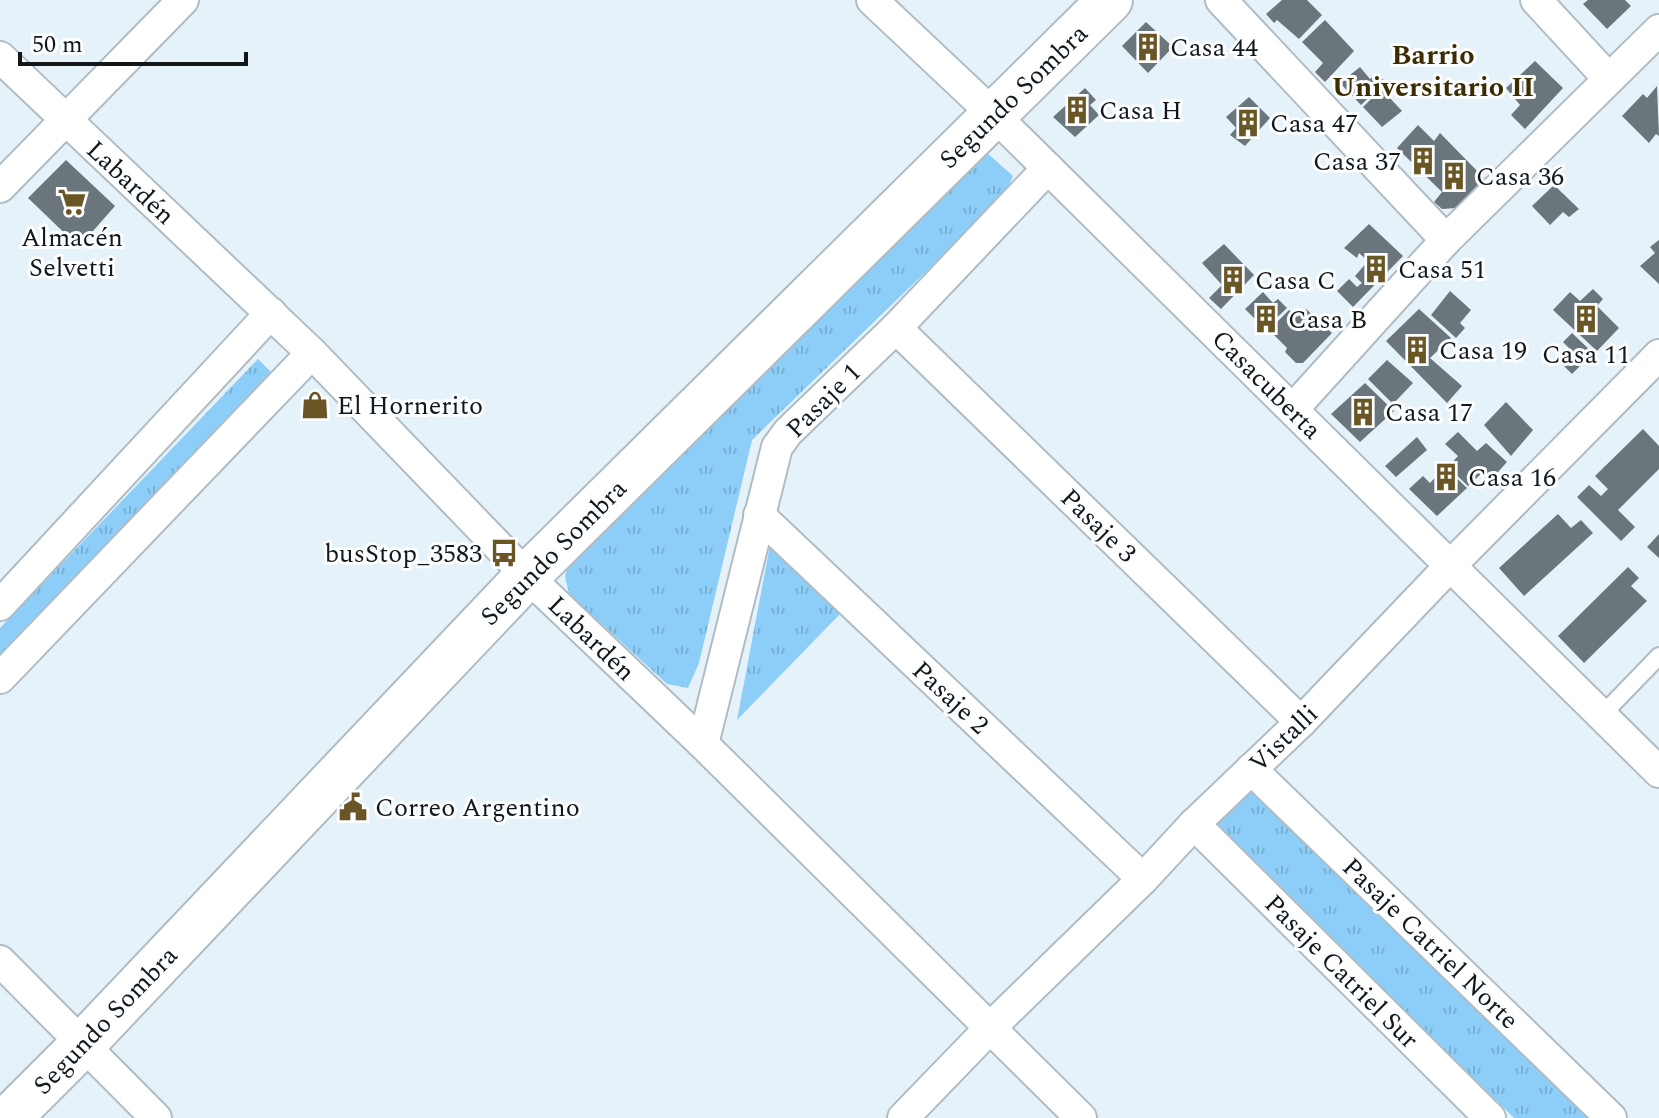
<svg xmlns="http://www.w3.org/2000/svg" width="1659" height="1118" font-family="Spectral,serif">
	<defs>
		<pattern id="grass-tufts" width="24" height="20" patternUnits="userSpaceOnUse" patternTransform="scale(2)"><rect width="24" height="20" fill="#8ccef8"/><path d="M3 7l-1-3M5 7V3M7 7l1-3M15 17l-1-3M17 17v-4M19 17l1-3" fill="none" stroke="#78b0d4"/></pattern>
	</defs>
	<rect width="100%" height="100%" fill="#e6f2fa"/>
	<g fill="url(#grass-tufts)">
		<polygon points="985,151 1013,176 1005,195 752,440 699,663 688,688 667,684 569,594 565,576 570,561"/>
		<polygon points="258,359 271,372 0,654 0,628"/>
		<polygon points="770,545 840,614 737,720"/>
		<polygon points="1253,785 1593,1118 1514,1118 1214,824"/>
	</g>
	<g fill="#6a757c">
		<polygon points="1282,0 1307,0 1322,15 1299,39 1277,20 1274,23 1266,14"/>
		<polygon points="1588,0 1625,0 1631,6 1607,29 1583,4"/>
		<polygon points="1325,20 1354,51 1325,82 1315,72 1323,63 1302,42"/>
		<polygon points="1146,22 1173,47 1148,73 1122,46"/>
		<polygon points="1535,61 1563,88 1525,129 1511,115 1520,105 1506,88"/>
		<polygon points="1360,67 1370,79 1377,73 1385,82 1361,105 1340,83"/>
		<polygon points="1386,84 1394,92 1389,97 1402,111 1382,127 1363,107"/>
		<polygon points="1657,86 1659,136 1656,134 1649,143 1622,116 1643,94 1647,98"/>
		<polygon points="1085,88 1096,100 1090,105 1099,115 1075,137 1053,117"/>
		<polygon points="1249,97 1270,118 1245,146 1230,135 1236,128 1226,117"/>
		<polygon points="1418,125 1434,141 1440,133 1484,178 1456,208 1442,209 1434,202 1442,192 1397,148"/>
		<polygon points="66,160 115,206 79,247 28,198"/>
		<polygon points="1554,185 1579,209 1569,217 1563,212 1550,225 1532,206"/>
		<polygon points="1369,224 1403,256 1353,307 1337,291 1349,279 1357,287 1362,283 1355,276 1368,261 1359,253 1357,258 1344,248"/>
		<polygon points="1659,240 1659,284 1640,266 1655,253 1650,247"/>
		<polygon points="1224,244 1254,275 1221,309 1209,298 1222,285 1202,263"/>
		<polygon points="1593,289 1603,299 1597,306 1619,328 1597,351 1553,310 1570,292 1580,301"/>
		<polygon points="1450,291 1471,310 1460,323 1465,328 1456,338 1431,315"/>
		<polygon points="1263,292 1273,303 1278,299 1287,308 1265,329 1245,309"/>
		<polygon points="1306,309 1332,333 1303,363 1296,363 1285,352 1287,348 1269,330 1289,310 1297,317"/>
		<polygon points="1419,309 1451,338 1430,358 1462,386 1447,403 1386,341"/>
		<polygon points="1572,333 1593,353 1572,374 1557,359 1569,348 1563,342"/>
		<polygon points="1387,360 1413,383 1393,404 1368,379"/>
		<polygon points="1365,383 1394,411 1360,442 1331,414"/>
		<polygon points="1506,402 1533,430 1511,456 1484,425"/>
		<polygon points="1643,429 1659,446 1659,469 1618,510 1635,527 1621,541 1577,497 1589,485 1601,496 1608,489 1595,476"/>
		<polygon points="1458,432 1477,451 1486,443 1507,462 1489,482 1481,474 1468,486 1448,467 1458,456 1445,444"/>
		<polygon points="1417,437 1427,450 1396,477 1385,466"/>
		<polygon points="1445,467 1467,488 1437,516 1409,489 1423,476 1430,483"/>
		<polygon points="1558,514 1571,528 1581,520 1593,533 1524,596 1499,568"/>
		<polygon points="1659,534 1659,558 1647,547"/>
		<polygon points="1628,567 1639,578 1631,586 1647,601 1584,663 1558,636"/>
	</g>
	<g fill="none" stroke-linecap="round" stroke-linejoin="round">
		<defs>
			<polyline id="lane" points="1601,716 1659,656"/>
			<g id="street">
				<polyline points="872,0 993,114 1659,772"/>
				<polyline points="1221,0 1446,240"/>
				<polyline points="1536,0 1608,78"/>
				<polyline points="0,57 312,353 527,576 703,744 1081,1118"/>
				<polyline points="0,187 183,0"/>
				<polyline points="896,328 1301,722"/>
				<polyline points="1293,409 1446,240 1659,30"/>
				<polyline points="759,515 1143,879"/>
				<polyline points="0,605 271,313"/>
				<polyline points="0,678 312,353"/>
				<polyline points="703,744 777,447 788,432 896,328 1048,168"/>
				<polyline points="1251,769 1611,1118"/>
				<polyline points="1194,824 1490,1118"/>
				<polyline points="0,961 156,1118"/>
				<polyline points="903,1118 990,1028 1143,879 1194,824 1301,722 1449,567 1659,355"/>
			</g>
			<polyline id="secondary" points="9,1118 83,1044 527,576 1110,0"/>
		</defs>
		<use href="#lane" stroke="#b0bcc4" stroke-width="20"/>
		<use href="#street" stroke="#b0bcc4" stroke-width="34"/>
		<use href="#secondary" stroke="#b0bcc4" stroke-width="48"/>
		<use href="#lane" stroke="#fff" stroke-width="16"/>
		<use href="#street" stroke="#fff" stroke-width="30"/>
		<use href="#secondary" stroke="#fff" stroke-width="44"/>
	</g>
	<defs>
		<symbol id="building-bare" viewBox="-9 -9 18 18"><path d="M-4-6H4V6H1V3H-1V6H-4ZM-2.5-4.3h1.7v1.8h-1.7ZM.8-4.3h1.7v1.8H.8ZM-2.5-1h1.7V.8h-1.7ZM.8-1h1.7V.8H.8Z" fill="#6a5624" stroke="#fbfdff" stroke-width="2.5" paint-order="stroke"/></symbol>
		<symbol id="supermarket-bare" viewBox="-9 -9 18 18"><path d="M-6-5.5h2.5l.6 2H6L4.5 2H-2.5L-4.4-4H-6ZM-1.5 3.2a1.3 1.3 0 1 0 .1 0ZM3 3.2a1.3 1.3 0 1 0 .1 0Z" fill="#6a5624" stroke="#fbfdff" stroke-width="2.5" paint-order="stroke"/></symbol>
		<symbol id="shop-bare" viewBox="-9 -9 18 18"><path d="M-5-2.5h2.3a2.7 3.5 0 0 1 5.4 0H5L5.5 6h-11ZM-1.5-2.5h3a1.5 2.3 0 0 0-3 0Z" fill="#6a5624" stroke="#fbfdff" stroke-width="2.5" paint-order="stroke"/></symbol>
		<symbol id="bus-bare" viewBox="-9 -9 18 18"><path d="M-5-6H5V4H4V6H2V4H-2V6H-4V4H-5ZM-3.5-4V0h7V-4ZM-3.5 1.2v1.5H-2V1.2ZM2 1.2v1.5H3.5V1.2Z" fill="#6a5624" stroke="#fbfdff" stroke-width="2.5" paint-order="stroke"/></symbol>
		<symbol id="civic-bare" viewBox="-9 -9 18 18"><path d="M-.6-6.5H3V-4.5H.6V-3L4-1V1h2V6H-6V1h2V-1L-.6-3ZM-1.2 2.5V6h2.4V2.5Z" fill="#6a5624" stroke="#fbfdff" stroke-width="2.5" paint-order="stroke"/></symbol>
	</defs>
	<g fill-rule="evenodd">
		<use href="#building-bare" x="1128" y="27" width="40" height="40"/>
		<use href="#building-bare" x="1057" y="90" width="40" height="40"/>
		<use href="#building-bare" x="1228" y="103" width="40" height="40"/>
		<use href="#building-bare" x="1403" y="141" width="40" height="40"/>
		<use href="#building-bare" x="1434" y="156" width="40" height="40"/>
		<use href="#supermarket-bare" x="52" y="182" width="40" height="40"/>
		<use href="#building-bare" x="1356" y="249" width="40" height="40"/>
		<use href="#building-bare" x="1213" y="260" width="40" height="40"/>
		<use href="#building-bare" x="1246" y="299" width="40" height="40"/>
		<use href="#building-bare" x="1566" y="299" width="40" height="40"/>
		<use href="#building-bare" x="1397" y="330" width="40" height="40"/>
		<use href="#shop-bare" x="295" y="385" width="40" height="40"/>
		<use href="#building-bare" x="1343" y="392" width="40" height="40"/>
		<use href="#building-bare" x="1426" y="457" width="40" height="40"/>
		<use href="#bus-bare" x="484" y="533" width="40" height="40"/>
		<use href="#civic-bare" x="333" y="787" width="40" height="40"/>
	</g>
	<g text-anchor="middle" stroke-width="6" stroke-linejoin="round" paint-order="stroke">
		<g font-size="26" fill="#13171a" stroke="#fbfdff" text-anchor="start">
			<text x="1170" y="56">Casa 44</text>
			<text x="1099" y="119">Casa H</text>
			<text x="1270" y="132">Casa 47</text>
			<text x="1401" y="170" text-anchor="end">Casa 37</text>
			<text x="1476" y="185">Casa 36</text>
			<text x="72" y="246" text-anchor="middle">Almacén<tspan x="72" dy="30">Selvetti</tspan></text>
			<text x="1398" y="278">Casa 51</text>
			<text x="1255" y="289">Casa C</text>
			<text x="1288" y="328">Casa B</text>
			<text x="1439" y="359">Casa 19</text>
			<text x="1586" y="363" text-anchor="middle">Casa 11</text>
			<text x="337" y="414">El Hornerito</text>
			<text x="1385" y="421">Casa 17</text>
			<text x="1468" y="486">Casa 16</text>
			<text x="482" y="562" text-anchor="end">busStop_3583</text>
			<text x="375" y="816">Correo Argentino</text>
		</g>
		<g font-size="26" fill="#13171a" stroke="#fbfdff">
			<text transform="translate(1013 96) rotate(-44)" y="9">Segundo Sombra</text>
			<text transform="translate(131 182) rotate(43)" y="9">Labardén</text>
			<text transform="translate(1267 384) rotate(45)" y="9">Casacuberta</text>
			<text transform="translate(823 400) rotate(-45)" y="9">Pasaje 1</text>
			<text transform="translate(1099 525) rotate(44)" y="9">Pasaje 3</text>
			<text transform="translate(553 552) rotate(-45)" y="9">Segundo Sombra</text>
			<text transform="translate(592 638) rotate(44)" y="9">Labardén</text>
			<text transform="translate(951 697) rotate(43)" y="9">Pasaje 2</text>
			<text transform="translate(1283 738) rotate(-44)" y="9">Vistalli</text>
			<text transform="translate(1431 943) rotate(44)" y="9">Pasaje Catriel Norte</text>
			<text transform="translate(1342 971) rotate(45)" y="9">Pasaje Catriel Sur</text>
			<text transform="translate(105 1020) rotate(-46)" y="9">Segundo Sombra</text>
		</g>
		<g font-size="28" font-weight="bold" fill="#3b2c02" stroke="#fbfdff">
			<text x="1433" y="64">Barrio<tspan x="1433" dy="32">Universitario II</tspan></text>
		</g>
	</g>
	<path d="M20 52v12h226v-12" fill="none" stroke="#13171a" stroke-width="4"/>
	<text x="32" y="52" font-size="24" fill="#13171a" stroke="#fbfdff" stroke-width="6" paint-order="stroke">50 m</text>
</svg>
